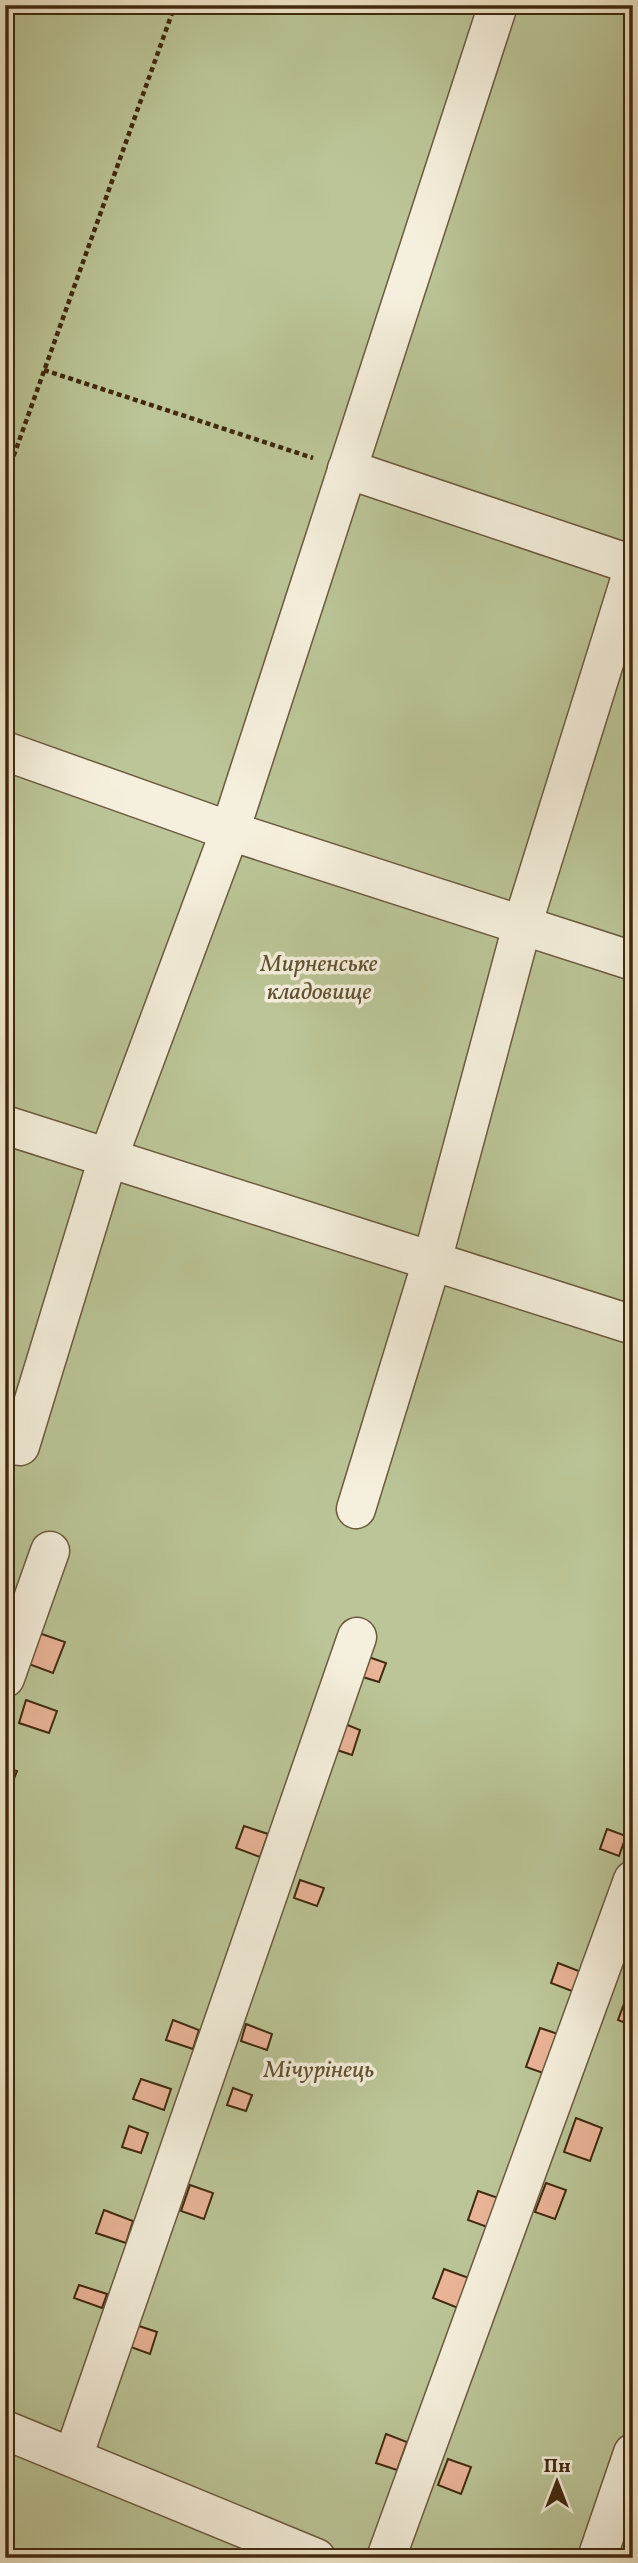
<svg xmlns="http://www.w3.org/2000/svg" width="638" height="2563" font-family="Vollkorn,serif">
	<rect width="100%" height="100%" fill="#f0e8cb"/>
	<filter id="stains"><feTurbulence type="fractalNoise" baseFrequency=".00286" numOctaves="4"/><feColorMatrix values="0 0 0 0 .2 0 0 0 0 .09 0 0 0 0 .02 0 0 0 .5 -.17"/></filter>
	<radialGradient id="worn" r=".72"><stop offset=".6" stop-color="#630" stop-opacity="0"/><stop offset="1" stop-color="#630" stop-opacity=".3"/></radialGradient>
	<rect fill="#bbc597" stroke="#7e7753" stroke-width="2" x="5" y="5" width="628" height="2553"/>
	<g fill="#e9b498" stroke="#40290f" stroke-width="2">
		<polygon points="36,1632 65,1642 53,1673 26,1663"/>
		<polygon points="360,1654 386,1663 379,1682 353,1674"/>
		<polygon points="26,1700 57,1711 49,1733 19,1723"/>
		<polygon points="340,1722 360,1730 352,1755 331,1748"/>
		<polygon points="5,1767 17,1771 8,1794 5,1793"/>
		<polygon points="244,1826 268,1834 260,1857 236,1848"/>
		<polygon points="607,1829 626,1836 619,1856 600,1849"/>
		<polygon points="300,1880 324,1888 317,1906 294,1898"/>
		<polygon points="558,1963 584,1973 577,1993 551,1983"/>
		<polygon points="628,1993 633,1995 633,2026 618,2020"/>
		<polygon points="173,2020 199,2030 193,2049 166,2040"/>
		<polygon points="246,2024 272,2034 267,2050 241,2041"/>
		<polygon points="540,2028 561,2035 546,2074 526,2067"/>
		<polygon points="141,2079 171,2089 164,2110 133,2099"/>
		<polygon points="233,2088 252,2095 246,2111 227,2105"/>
		<polygon points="576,2118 602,2128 590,2161 564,2152"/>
		<polygon points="129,2126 148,2133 141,2153 122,2147"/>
		<polygon points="546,2183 566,2190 555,2219 535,2212"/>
		<polygon points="190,2185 213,2193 204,2219 181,2211"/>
		<polygon points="478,2191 501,2199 490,2228 468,2220"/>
		<polygon points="104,2210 133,2221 126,2243 96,2233"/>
		<polygon points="444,2269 469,2278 458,2308 433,2298"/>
		<polygon points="79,2285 107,2294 102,2308 74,2298"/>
		<polygon points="136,2325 157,2332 150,2354 128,2346"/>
		<polygon points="386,2434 407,2442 397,2470 376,2463"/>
		<polygon points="448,2459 471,2467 461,2494 438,2485"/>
	</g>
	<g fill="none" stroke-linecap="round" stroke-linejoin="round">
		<defs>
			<g id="minor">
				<polyline points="347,469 633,565"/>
				<polyline points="5,751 230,831 633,961"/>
				<polyline points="5,1125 633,1325"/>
				<polyline points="20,1446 108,1158 230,831 498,5"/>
				<polyline points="356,1509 432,1261 522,926 633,570"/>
				<polyline points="5,1678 50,1551"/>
				<polyline points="5,2430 316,2558"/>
				<polyline points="73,2457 357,1637"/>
				<polyline points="386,2558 633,1880"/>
				<polyline points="597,2558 633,2453"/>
			</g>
		</defs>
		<use href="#minor" stroke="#6c593e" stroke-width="41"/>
		<g stroke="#40290f" stroke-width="4.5" stroke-dasharray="5 3.5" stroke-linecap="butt">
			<polyline points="44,370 313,458"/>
			<polyline points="5,480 175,5"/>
		</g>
		<use href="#minor" stroke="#f5f0dd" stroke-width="38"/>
	</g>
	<g text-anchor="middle" stroke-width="7" stroke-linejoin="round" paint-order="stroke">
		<g font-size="24" font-style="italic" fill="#5f5031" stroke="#f5f0dd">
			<text x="319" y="971">Мирненське<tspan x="319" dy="28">кладовище</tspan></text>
			<text x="319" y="2077">Мічурінець</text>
		</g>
	</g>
	<rect width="638" height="2563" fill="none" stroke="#f0e8cb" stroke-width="28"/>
	<rect x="7" y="7" width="624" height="2549" fill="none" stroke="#40290f" stroke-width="3.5"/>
	<rect x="14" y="14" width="610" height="2535" fill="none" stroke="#40290f" stroke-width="2"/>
	<g transform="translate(557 2482)" stroke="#f5f0dd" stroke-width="5" paint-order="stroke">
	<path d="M0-5L12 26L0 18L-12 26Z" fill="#40290f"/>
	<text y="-10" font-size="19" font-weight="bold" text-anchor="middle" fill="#40290f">Пн</text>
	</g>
	<rect width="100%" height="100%" filter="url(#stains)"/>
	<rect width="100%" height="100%" fill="url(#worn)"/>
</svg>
